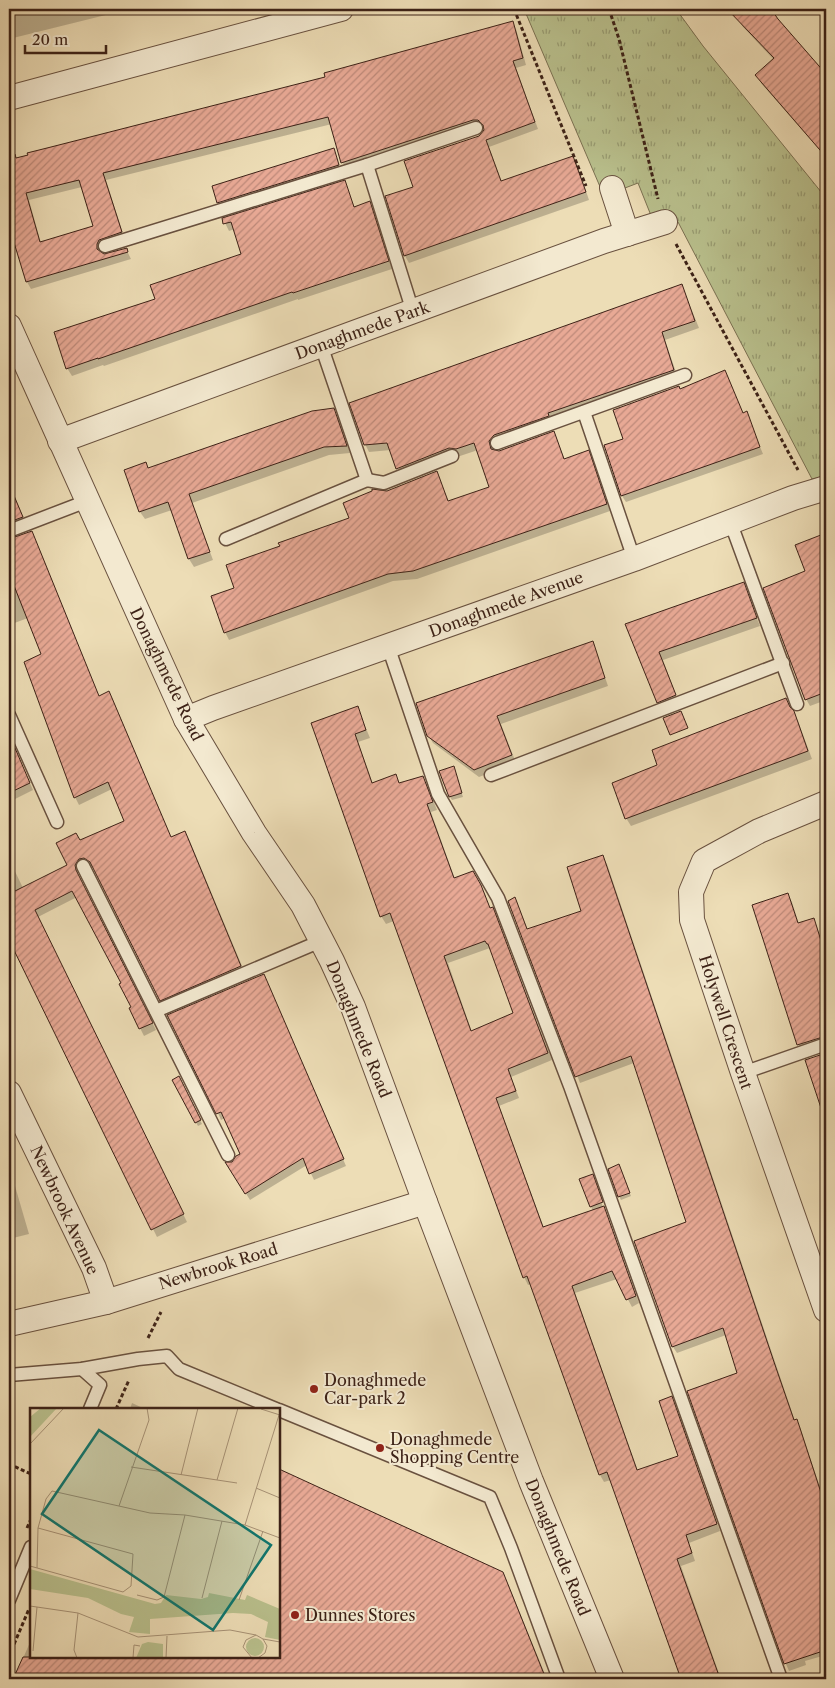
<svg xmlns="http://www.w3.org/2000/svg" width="835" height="1688" font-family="'Libre Caslon Text',serif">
	<defs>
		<pattern id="grass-tufts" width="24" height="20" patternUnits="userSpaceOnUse" patternTransform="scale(1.25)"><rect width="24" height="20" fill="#b9c08d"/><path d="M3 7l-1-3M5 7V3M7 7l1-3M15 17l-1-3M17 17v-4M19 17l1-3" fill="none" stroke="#989c72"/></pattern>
		<pattern id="building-hatch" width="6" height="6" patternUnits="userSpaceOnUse" patternTransform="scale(1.25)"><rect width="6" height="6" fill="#e8a995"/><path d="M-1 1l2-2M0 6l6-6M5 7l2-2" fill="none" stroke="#bd8979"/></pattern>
	</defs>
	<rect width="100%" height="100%" fill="#edddb6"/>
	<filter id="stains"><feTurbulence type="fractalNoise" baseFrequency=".004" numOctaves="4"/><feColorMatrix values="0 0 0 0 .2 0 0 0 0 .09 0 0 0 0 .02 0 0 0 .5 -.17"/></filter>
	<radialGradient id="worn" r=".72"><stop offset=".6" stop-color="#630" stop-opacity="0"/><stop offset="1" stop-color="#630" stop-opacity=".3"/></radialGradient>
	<polygon fill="url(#grass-tufts)" stroke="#7b7152" points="524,9 676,9 703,46 826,198 826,476 812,479 678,222 652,218 638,183 604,196"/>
	<g fill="#0003" fill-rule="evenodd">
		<polygon points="9,9 130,9 9,39"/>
		<polygon points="732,9 764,9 769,16 772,14 826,76 826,153 824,155 761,83 757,75 774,60 743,27"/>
		<path d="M 512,22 L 516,29 L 526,65 L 516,68 L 538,129 L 489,147 L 502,182 L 573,157 L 577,164 L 589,200 L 409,263 L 405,256 L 414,188 L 479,137 L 485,129 L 478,127 L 347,170 L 343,163 L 332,124 L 106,180 L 125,240 L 103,247 L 101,253 L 103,255 L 126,249 L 131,259 L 31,289 L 27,282 L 9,223 L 9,162 L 326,78 ZM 82,187 L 94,227 L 41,243 L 29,200 Z"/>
		<polygon points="335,153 340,169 220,206 218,202"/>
		<polygon points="344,182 355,208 369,203 374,210 392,269 298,300 298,299 104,366 103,365 72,376 67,368 157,300 243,254 235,229 229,231 225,223"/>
		<polygon points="682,286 699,328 665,340 678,378 498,443 493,449 493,450 499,452 554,432 565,460 588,452 592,459 610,511 417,579 393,581 229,640 225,632 236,589 281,546 350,519 387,492 436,472 449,502 490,487 478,450 460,456 454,456 402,476 391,450 369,452 365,444"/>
		<polygon points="681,390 743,414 746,413 763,454 626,502 622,496 605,446 625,439"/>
		<polygon points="333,410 338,417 350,453 329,455 192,503 213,560 194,567 189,559 172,510 145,519 140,512"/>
		<polygon points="9,482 26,524 9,532"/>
		<polygon points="826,534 826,700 810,706 806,699 807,572 797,546"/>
		<polygon points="9,540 35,540 99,697 109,693 113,700 171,838 185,832 189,839 245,973 165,1007 95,869 89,865 83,866 78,873 79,878 156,1030 144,1036 130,1008 133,1007 122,984 77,897 38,917 187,1222 157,1237 9,937 9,859 23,888 68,865 80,842 126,822 112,789 79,805 75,797 43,655 28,618 9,625"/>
		<polygon points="743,584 760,626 663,660 679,703 662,710 627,624"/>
		<polygon points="592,643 596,651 608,686 501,724 516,763 479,777 433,743 428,735"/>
		<path d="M 357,707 L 370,738 L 358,742 L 373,784 L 396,776 L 400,784 L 423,777 L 427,785 L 437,810 L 431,812 L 455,879 L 473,873 L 485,894 L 490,909 L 492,908 L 496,916 L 552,1060 L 511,1077 L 519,1098 L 499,1106 L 544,1228 L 593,1211 L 591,1207 L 594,1179 L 603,1207 L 607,1215 L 639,1303 L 632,1307 L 617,1279 L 575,1293 L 638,1471 L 680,1456 L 671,1398 L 675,1405 L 720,1531 L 689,1543 L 695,1561 L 681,1566 L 721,1679 L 681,1679 L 611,1480 L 604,1482 L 600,1475 L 531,1284 L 528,1285 L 524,1277 L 394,921 L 386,924 L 381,916 L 312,723 ZM 490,948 L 515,1014 L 472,1032 L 448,963 Z"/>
		<polygon points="793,712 798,721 812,759 631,826 626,818"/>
		<polygon points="9,735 33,790 9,802"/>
		<polygon points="455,771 463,797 452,800 450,797"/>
		<polygon points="603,857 607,864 795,1421 800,1427 826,1505 826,1655 805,1661 806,1665 789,1671 786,1664 689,1391 739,1373 726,1335 677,1353 673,1347 688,1223 634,1063 580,1083 509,901 515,899 528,930 582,911"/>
		<polygon points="788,895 792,902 799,924 813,920 817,927 826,954 826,1044 802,1051 798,1044"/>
		<polygon points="267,982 346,1166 314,1180 307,1165 250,1200 227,1163 233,1163 242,1154 225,1118 221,1120 218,1113"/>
		<polygon points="826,1054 826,1121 807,1061"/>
		<polygon points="179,1078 202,1124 198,1126 173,1081"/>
		<polygon points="620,1170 631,1196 621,1200 619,1196"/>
		<polygon points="9,1179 11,1179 15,1186 29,1234 9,1239"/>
		<polygon points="132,1403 145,1409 130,1409"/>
		<polygon points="279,1471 502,1573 509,1586 547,1679 14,1679 31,1640 31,1657 279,1657"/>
	</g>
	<g fill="url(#building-hatch)" stroke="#3d2217" fill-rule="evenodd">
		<polygon points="727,9 771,9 778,19 826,74 826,157 755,75 774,58"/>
		<path d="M 513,21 L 523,58 L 513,61 L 535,122 L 486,140 L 501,181 L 573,156 L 586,192 L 404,256 L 385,196 L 413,187 L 404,161 L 479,136 L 484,130 L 483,125 L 478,120 L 473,120 L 341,163 L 328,117 L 103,173 L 122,232 L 99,240 L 97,244 L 97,249 L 104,254 L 127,248 L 128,252 L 26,282 L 9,226 L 9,155 L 15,154 L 16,158 L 28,155 L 27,153 L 51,147 L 325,77 L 324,73 ZM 79,180 L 93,226 L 40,242 L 26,193 Z"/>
		<polygon points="334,148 339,165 217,203 212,186"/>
		<polygon points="345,180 354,207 370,201 389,261 293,293 292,292 98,359 98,358 66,369 54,332 155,299 150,285 241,254 231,222 223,224 222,218"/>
		<polygon points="682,284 695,321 662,332 674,370 548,413 549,416 494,435 489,441 491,449 499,451 554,431 564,459 589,450 607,504 413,571 388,574 224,633 211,596 234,588 226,565 280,546 278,543 349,518 343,503 372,491 372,489 387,491 437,471 448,501 489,487 474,443 456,449 449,448 396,469 387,443 364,445 349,403"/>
		<polygon points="725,370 743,413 747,411 760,447 621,496 604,445 623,439 613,410 679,386 680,389"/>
		<polygon points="334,408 347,446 324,447 189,494 210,552 188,559 168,502 139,512 124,470 146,462 148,468 312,411"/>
		<polygon points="9,484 23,517 9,522"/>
		<polygon points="32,531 99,696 109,691 171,837 185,831 241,966 160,1001 90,862 84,858 79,859 75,865 76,870 153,1023 139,1029 129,1008 131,1007 119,984 121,983 72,891 35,910 184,1214 151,1230 9,940 9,894 67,865 56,843 76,833 80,840 124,821 108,782 74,798 24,662 41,654 9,573 9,539"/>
		<polygon points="826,533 826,692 805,700 763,588 805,571 795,545"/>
		<polygon points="744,582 757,618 659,652 676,695 657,703 625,624"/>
		<polygon points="593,641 605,678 497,716 512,755 474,770 427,736 416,703"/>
		<polygon points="786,698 790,707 794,711 808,751 625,819 612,783 657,765 652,750"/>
		<path d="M 358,706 L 366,730 L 355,734 L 372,783 L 396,774 L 399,783 L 423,776 L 433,802 L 427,804 L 454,878 L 473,871 L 481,885 L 490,908 L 493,907 L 548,1053 L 508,1069 L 516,1091 L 496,1098 L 543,1227 L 604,1206 L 636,1296 L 626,1300 L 612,1271 L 572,1286 L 637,1470 L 678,1456 L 659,1401 L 672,1396 L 717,1524 L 686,1535 L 692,1553 L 677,1559 L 718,1673 L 699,1679 L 681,1679 L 607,1472 L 599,1475 L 527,1276 L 523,1278 L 390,913 L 380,917 L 311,723 ZM 485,941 L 487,944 L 488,944 L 513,1013 L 471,1031 L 444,956 Z"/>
		<polygon points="681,711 688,728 670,735 663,718"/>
		<polygon points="9,734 30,783 9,793"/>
		<polygon points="454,766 462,793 449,797 439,771"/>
		<polygon points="603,855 774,1362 794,1420 797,1419 826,1508 826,1650 784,1664 687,1391 737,1373 723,1328 672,1347 634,1241 686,1222 631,1056 575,1077 508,901 515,897 527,929 581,911 567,867"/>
		<polygon points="788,893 798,923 814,918 826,957 826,1036 797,1045 752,905"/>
		<polygon points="264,974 344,1159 309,1174 303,1158 245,1194 225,1162 232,1162 236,1156 240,1154 221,1112 216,1114 167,1015"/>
		<polygon points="826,1053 826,1111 822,1111 805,1060"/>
		<polygon points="179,1076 201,1120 195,1123 172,1080"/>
		<polygon points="619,1164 630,1193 618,1197 608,1169"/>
		<polygon points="593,1174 603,1202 590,1207 579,1179"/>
		<polygon points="279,1469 503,1572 546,1679 13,1679 23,1657 279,1657"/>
	</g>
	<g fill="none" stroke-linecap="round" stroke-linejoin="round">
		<defs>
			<g id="lane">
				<polyline points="367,165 413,312"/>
				<polyline points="105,246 367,165 476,128"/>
				<polyline points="321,345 367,480"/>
				<polyline points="584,412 634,559"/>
				<polyline points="497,443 685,375"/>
				<polyline points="730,521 797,704"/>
				<polyline points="9,531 87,501"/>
				<polyline points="226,539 367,480 384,483 452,456"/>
				<polyline points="388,646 438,794 498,898 570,1086 781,1679"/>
				<polyline points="9,715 57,822"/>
				<polyline points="491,775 783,663"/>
				<polyline points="83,866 228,1155"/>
				<polyline points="156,1011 321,941"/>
				<polyline points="743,1073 826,1044"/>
				<polyline points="82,1369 100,1385 90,1409"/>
				<polyline points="9,1375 82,1369 138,1359 167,1356 179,1369 276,1409"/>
				<polyline points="279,1410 490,1497 511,1548 559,1679"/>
				<polyline points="9,1600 31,1547"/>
			</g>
			<g id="street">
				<polyline points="9,98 341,9"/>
				<polyline points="612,188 627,234"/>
				<polyline points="9,326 186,719 254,833 303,905 332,961 353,1007 425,1202 531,1481 612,1679"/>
				<polyline points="60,441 604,241 665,222"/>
				<polyline points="186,719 213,708 634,559 793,498 826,488"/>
				<polyline points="826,803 759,831 704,861 691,892 692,920 743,1073 826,1310"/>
				<polyline points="9,1093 94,1268 106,1302"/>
				<polyline points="9,1324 106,1302 425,1202"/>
			</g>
		</defs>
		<use href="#lane" stroke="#69513f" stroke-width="15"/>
		<use href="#street" stroke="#69513f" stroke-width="26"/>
		<g stroke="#3d2217" stroke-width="3" stroke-dasharray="4 2.5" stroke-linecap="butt">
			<polyline points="514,9 586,186"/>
			<polyline points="609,9 619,39 658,199"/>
			<polyline points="676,244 798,470"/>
			<polyline points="148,1338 161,1312"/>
			<polyline points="116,1409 129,1380"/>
			<polyline points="9,1464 31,1474"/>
			<polyline points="27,1528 31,1519"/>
			<polyline points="9,1656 29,1609"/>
		</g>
		<use href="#lane" stroke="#f3e9d0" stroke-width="12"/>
		<use href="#street" stroke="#f3e9d0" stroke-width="24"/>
	</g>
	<g fill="#8f2418" stroke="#f3e9d0" stroke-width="2">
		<circle cx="314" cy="1389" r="5"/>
		<circle cx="380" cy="1448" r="5"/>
		<circle cx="295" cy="1615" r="5"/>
	</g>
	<g text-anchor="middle" stroke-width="4" stroke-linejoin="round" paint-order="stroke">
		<g font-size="16" fill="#3d2217" stroke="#f3e9d0">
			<text transform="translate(362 330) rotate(-20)" y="6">Donaghmede Park</text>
			<text transform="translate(506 604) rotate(-20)" y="6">Donaghmede Avenue</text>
			<text transform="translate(167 674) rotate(64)" y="6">Donaghmede Road</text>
			<text transform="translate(726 1022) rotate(72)" y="6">Holywell Crescent</text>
			<text transform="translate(359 1029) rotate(68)" y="6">Donaghmede Road</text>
			<text transform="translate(65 1210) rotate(65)" y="6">Newbrook Avenue</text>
			<text transform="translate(218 1266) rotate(-17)" y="6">Newbrook Road</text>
			<text transform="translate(558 1547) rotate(68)" y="6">Donaghmede Road</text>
		</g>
		<g font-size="16" fill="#3d2217" stroke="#f3e9d0" text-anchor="start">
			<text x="324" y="1386">Donaghmede<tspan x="324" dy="18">Car-park 2</tspan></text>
			<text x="390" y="1445">Donaghmede<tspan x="390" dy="18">Shopping Centre</tspan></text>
			<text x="305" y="1621">Dunnes Stores</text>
		</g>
	</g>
	<g transform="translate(30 1408)">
		<rect width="250" height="250" fill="#edddb6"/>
		<path d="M 0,161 L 125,196 L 131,195 L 136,187 L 171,191 L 178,189 L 179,185 L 215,192 L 217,187 L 250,201 L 250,232 L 235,229 L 238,214 L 221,206 L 203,205 L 120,211 L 120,226 L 99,224 L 104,209 L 91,206 L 58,190 L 0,181 Z" fill="#b9c08d"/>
		<path d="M 11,0 L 27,0 L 0,29 L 0,9 ZM216 239a9 9 0 1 1 18 0a9 9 0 1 1-18 0ZM 118,234 L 133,236 L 133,250 L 106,250 L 112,236 Z" fill="#b9c08d"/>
		<path fill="none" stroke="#a79276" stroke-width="1" d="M 231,1 L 250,7M 0,36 L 34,0M 101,59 L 207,75M 151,67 L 168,0M 187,72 L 208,0M 226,80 L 250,90M 89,98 L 119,12 L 117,0M 215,117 L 249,7M 0,158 L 93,184 L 101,178 L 103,146 L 8,120M 7,160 L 8,120 L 16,91 L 22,83 L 120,105 L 155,107 L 215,117 L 250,130M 107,187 L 127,192 L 134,189 L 155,107M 172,190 L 192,113M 209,192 L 233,123M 0,198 L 48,205 L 108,229 L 200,222 L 226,227M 233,231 L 250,234M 3,243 L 7,199M 47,250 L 44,242 L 48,205M 103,250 L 104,237 L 110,238M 136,250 L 137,228M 222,250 L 213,239 L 216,232 L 226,227 L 233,231 L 237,238 L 235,245 L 228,250"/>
		<path fill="#0f766e" fill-opacity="0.15" stroke="#0f766e" stroke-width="2.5" d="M 69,22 L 241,137 L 183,222 L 12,106 Z"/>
		<rect width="250" height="250" fill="none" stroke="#3d2217" stroke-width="2.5"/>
	</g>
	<rect width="835" height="1688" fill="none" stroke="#edddb6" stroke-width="30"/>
	<rect x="10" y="10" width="815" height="1668" fill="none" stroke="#3d2217" stroke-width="2.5"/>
	<rect x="15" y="15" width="805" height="1658" fill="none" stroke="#3d2217"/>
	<path d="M25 45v8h81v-8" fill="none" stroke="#3d2217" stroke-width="2.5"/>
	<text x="32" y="45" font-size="15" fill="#3d2217" stroke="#f3e9d0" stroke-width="4" paint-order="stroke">20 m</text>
	<rect width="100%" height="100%" filter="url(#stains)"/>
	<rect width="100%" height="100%" fill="url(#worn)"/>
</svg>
